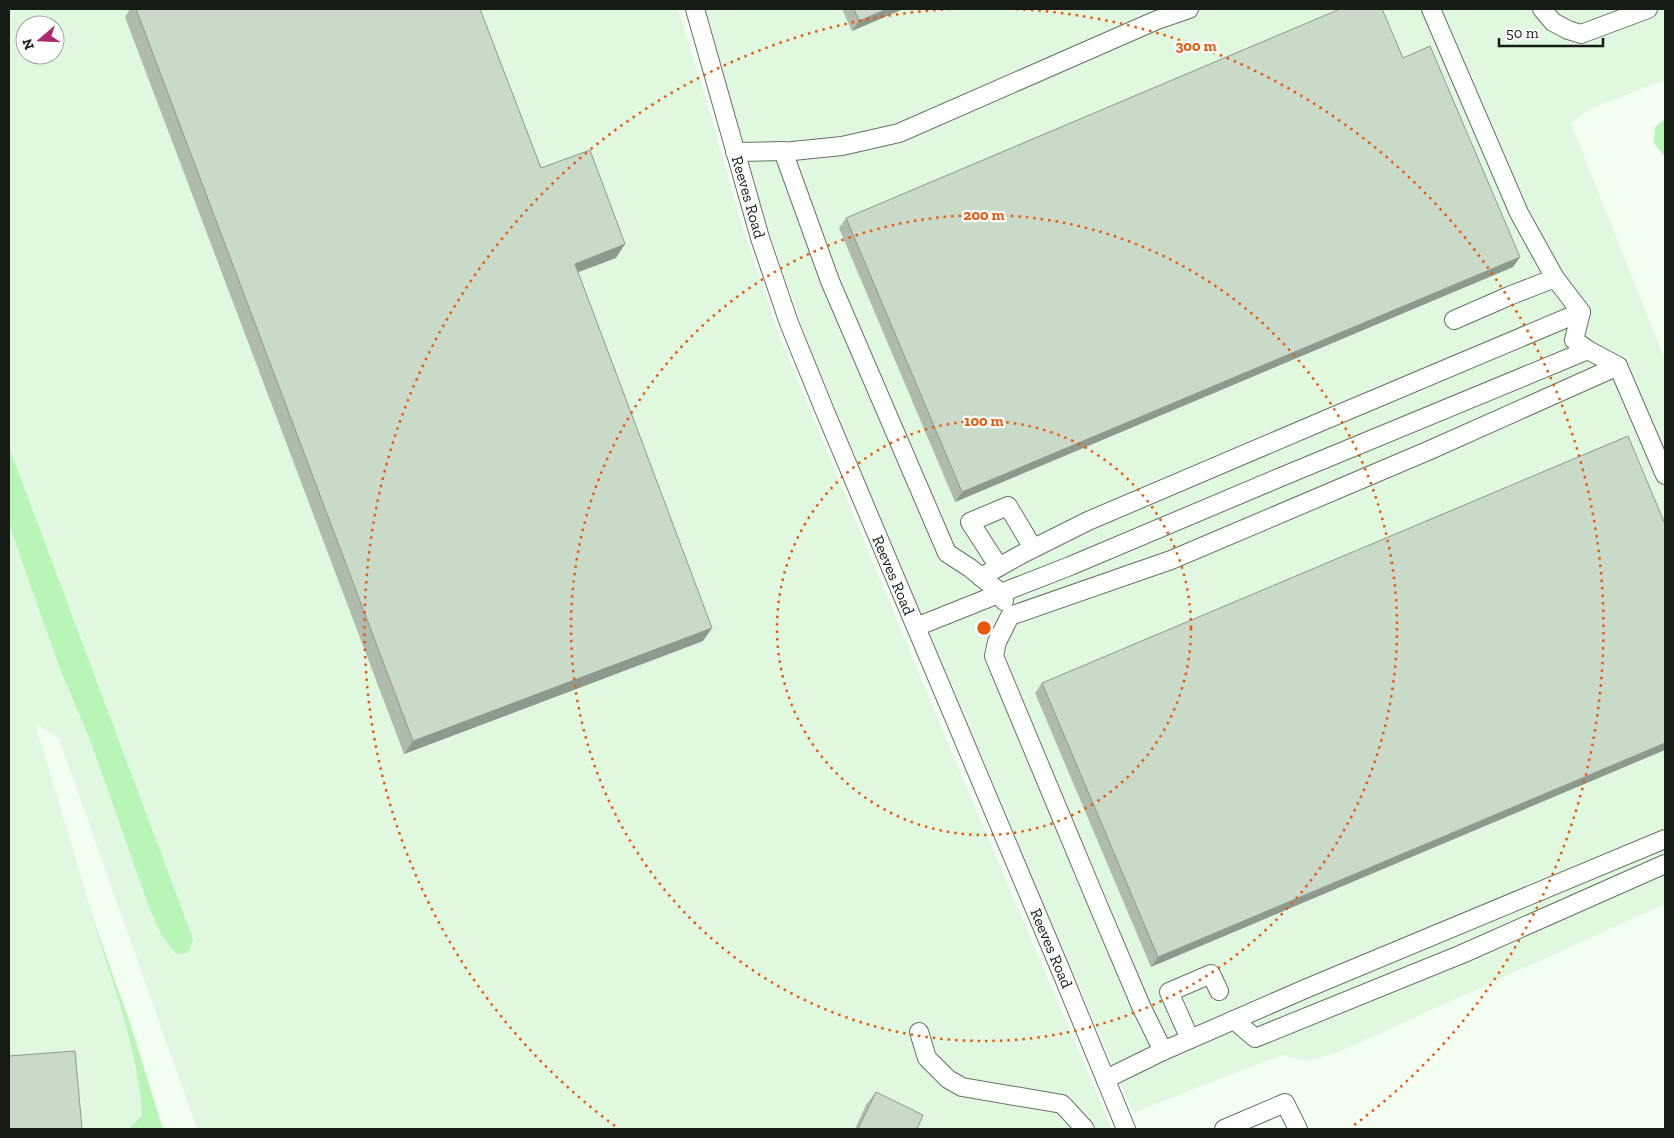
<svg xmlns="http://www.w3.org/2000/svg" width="1674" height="1138" font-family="'Zilla Slab',serif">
	<rect width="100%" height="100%" fill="#f4fff4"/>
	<g fill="#e1f8e0" fill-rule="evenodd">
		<path d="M 9,9 L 678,9 L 706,99 L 741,222 L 780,337 L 950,748 L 1112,1129 L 197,1129 L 59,739 L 35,723 L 149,1102 L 159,1129 L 9,1129 ZM 25,25 L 55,25 L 55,55 L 25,55 Z"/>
		<polygon points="703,9 1665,9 1665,80 1592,108 1571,123 1665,360 1665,904 1334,1054 1307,1061 1281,1055 1133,1113 817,369 767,225"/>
	</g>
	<g fill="#b8f5b7">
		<polygon points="1665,119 1665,157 1654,143 1655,127"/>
		<polygon points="9,447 193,939 188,953 176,954 161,934 151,912 89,737 60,669 9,524"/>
		<path d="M 91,913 L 129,1020 L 163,1129 L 128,1129 L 142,1116 C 139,1050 110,977 91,913 Z"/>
	</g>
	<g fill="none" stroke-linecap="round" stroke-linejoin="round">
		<defs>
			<g id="minor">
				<polyline points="695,9 760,238 789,323 824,409 1061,971 1126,1129"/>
				<polyline points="1431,9 1519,213 1555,278 1509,296 1454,320"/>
				<polyline points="1542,9 1553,22 1568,30 1581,34 1648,9"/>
				<polyline points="735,152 783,151 830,281 947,553 970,568 1001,593 1070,566 1281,477 1588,350"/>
				<polyline points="783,152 842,146 899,133 1157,20 1189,9"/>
				<polyline points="1581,312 1574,340 1588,350 1618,366"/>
				<polyline points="1665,475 1618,366 1430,450 1171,560 1010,616 997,642 994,656 1098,905 1141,1006 1163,1051 1305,989 1665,839"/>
				<polyline points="999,567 970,522 1008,506 1033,548"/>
				<polyline points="981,577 1022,554 1088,521 1325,420 1581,312 1555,278"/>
				<polyline points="916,627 1001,593 1004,601"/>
				<polyline points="1234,1020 1255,1038 1462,954 1665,864"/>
				<polyline points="919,1032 927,1058 948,1079 962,1087 1062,1104 1085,1129"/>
				<polyline points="1190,1039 1169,992 1211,974 1219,991"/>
				<polyline points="1106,1079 1163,1051"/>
				<polyline points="1224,1129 1285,1103 1298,1129"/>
			</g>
		</defs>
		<use href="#minor" stroke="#647363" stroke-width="20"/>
		<use href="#minor" stroke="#fff" stroke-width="18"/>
	</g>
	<g fill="#aebbad">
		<polygon points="130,9 480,9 541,168 616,258 578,272 703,641 404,754 125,17"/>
		<polygon points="842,9 903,9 852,31"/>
		<polygon points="1403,58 1520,257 1513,267 955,502 839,228 846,218"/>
		<polygon points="1665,524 1151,967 1035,693 1042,683"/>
		<polygon points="876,1092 917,1129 855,1129 866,1105"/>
	</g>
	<g fill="#8d998d">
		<polygon points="887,9 903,9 852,31 859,21"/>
		<polygon points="625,244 616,258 565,277 575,264"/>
		<polygon points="1520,257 1513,267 955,502 962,492"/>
		<polygon points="712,628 703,641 404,754 413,741"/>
		<polygon points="1665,743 1665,750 1151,967 1158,957"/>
	</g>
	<g fill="#cadac9" stroke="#8d998d">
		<polygon points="136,9 480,9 541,168 590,150 625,244 575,264 712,628 413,741"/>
		<polygon points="854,9 887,9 859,21"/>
		<polygon points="1340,9 1382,9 1403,58 1430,46 1520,257 962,492 846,218"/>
		<polygon points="1628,436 1665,524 1665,743 1158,957 1042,683"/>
		<polygon points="75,1051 82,1129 9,1129 9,1056"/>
		<polygon points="876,1092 923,1115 917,1129 858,1129"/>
	</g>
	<g fill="none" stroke="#e8590c" stroke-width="2.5" stroke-dasharray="2.5 5">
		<circle cx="984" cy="628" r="207"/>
		<circle cx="984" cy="628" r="413"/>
		<path d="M615 1126A620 620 0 0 1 952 9M1016 9A620 620 0 0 1 1353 1126"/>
	</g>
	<g text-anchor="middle" stroke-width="4.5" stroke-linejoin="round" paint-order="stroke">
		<g font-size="16" fill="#161c15" stroke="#fff">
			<text transform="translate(749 197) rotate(74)" y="6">Reeves Road</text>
			<text transform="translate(894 575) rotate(67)" y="6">Reeves Road</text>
			<text transform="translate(1052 948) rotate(67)" y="6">Reeves Road</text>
		</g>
	</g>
	<circle cx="984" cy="628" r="8" fill="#e8590c" stroke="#fff" stroke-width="2.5"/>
	<g font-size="15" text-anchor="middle" font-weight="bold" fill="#e8590c" stroke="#fff" stroke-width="4.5" stroke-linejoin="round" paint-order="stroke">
		<text x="1196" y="51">300 m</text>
		<text x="984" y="220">200 m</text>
		<text x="984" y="426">100 m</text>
	</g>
	<rect width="1674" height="1138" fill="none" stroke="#161c15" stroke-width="20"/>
	<g transform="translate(40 40) rotate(251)"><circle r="24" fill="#ffffff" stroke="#a2a4a1"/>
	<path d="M0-4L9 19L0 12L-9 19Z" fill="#af296e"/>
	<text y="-8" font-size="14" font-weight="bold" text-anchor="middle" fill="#161c15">N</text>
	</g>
	<path d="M1499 38v8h104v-8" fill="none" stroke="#161c15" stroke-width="2.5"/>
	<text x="1506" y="38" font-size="15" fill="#161c15" stroke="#ffffff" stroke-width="4" paint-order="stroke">50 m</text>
</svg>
